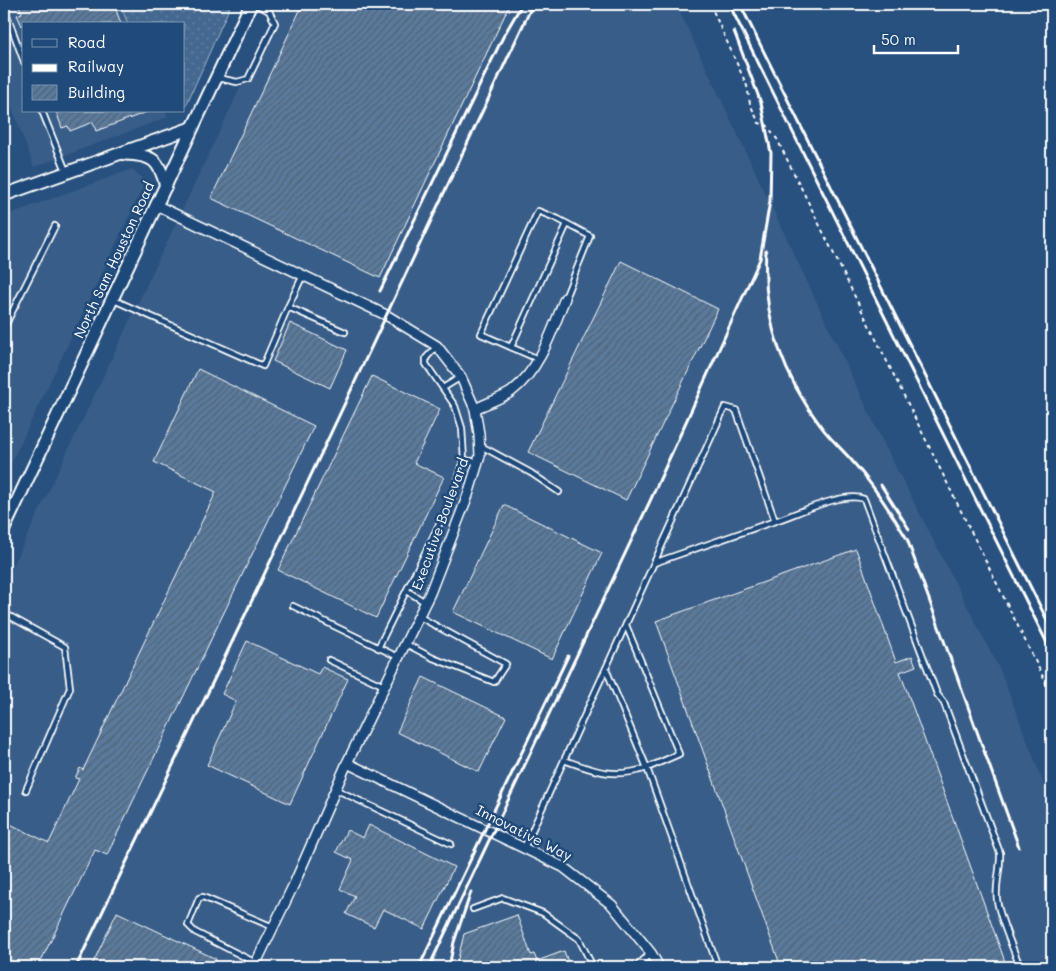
<svg xmlns="http://www.w3.org/2000/svg" width="1056" height="971" font-family="Mali,sans-serif">
	<defs>
		<pattern id="grass-dots" width="8" height="8" patternUnits="userSpaceOnUse" patternTransform="scale(1.25)"><rect width="8" height="8" fill="#446890"/><path d="M2 2h.1M6 6h.1" fill="none" stroke="#607fa1" stroke-width="1.8" stroke-linecap="round"/></pattern>
		<pattern id="building-hatch" width="6" height="6" patternUnits="userSpaceOnUse" patternTransform="scale(1.25)"><rect width="6" height="6" fill="#5a7a9d"/><path d="M-1 1l2-2M0 6l6-6M5 7l2-2" fill="none" stroke="#536374"/></pattern>
	</defs>
	<rect width="100%" height="100%" fill="#28517f"/>
	<filter id="ink" filterUnits="userSpaceOnUse"><feTurbulence type="fractalNoise" baseFrequency=".02" numOctaves="2"/><feDisplacementMap in="SourceGraphic" scale="10" xChannelSelector="R" yChannelSelector="G"/><feConvolveMatrix kernelMatrix="1 2 1 2 8 2 1 2 1" color-interpolation-filters="sRGB"/></filter>
	<g filter="url(#ink)">
		<g fill="#375d88">
			<polygon points="4,4 126,4 133,24 24,24 24,111 166,111 168,117 34,167 4,86"/>
			<polygon points="280,4 676,4 880,436 1001,672 1052,806 1052,967 4,967 4,585"/>
			<polygon points="132,169 146,181 4,478 4,216"/>
		</g>
		<polygon fill="url(#grass-dots)" stroke="#a2b4c8" points="120,4 231,4 184,110 184,24 128,24"/>
		<g fill="url(#building-hatch)" stroke="#fff">
			<polygon points="18,4 114,4 121,24 24,24 22,26 17,15 22,13"/>
			<polygon points="303,4 510,4 380,278 211,198"/>
			<polygon points="56,111 147,111 147,112 96,131 93,122 70,131 68,126 62,128"/>
			<polygon points="621,261 718,309 626,500 528,452"/>
			<polygon points="290,323 347,350 330,388 273,361"/>
			<polygon points="198,369 314,426 107,855 95,850 38,967 4,967 4,821 49,843 79,779 75,778 80,768 83,770 216,492 154,462"/>
			<polygon points="372,376 440,409 414,463 444,477 376,618 278,570"/>
			<polygon points="504,505 602,553 552,659 453,612"/>
			<polygon points="856,549 896,662 912,656 916,666 900,672 1007,967 781,967 656,621"/>
			<polygon points="247,641 318,674 322,667 348,679 290,804 207,765 236,701 222,694"/>
			<polygon points="423,677 506,717 479,772 397,732"/>
			<polygon points="369,825 454,867 424,929 383,909 374,927 346,914 355,896 340,889 353,860 336,852 347,830 363,838"/>
			<polygon points="117,912 216,959 212,967 91,967"/>
			<polygon points="517,915 531,955 534,954 537,961 564,951 570,967 456,967 464,934"/>
		</g>
		<g fill="none" stroke-linecap="round" stroke-linejoin="round">
			<defs>
				<g id="service">
					<polyline points="4,7 24,62"/>
					<polyline points="218,78 237,82 248,79 275,23 269,11 256,4"/>
					<polyline points="42,111 66,171"/>
					<polyline points="114,300 263,366 288,307 345,332"/>
					<polyline points="288,307 303,275"/>
					<polyline points="4,328 55,226"/>
					<polyline points="511,347 567,224"/>
					<polyline points="538,359 481,334 538,211 558,219 590,236 565,298"/>
					<polyline points="443,388 461,377"/>
					<polyline points="481,446 531,473 559,492"/>
					<polyline points="464,460 478,462"/>
					<polyline points="654,563 775,521"/>
					<polyline points="407,591 425,602"/>
					<polyline points="293,606 398,657"/>
					<polyline points="4,613 65,647 70,688 26,790"/>
					<polyline points="406,644 433,658 494,682 506,664 418,616"/>
					<polyline points="378,648 453,496 464,460 462,428 455,406 426,364 426,358 437,346"/>
					<polyline points="329,660 384,686"/>
					<polyline points="606,669 647,768 679,754 626,625"/>
					<path d="M 564,760 C 595,771 614,779 647,768 L 718,967"/>
					<polyline points="335,789 451,844"/>
					<path d="M 524,848 L 725,407 L 736,410 L 775,521 C 797,514 843,491 864,499 L 937,694 L 944,703 L 1000,853 C 1001,869 995,884 997,900 C 1000,921 1013,947 1020,967"/>
					<polyline points="473,909 503,898 543,913 579,939 593,967"/>
					<polyline points="256,963 195,932 188,925 199,898 203,897 273,927"/>
					<polyline points="636,967 651,953"/>
				</g>
				<g id="minor">
					<polyline points="158,206 386,315 437,346 461,377 475,409 479,434 480,456 468,495 430,593 347,763 295,882 254,967"/>
					<path d="M 475,409 C 487,403 500,399 511,392 C 540,370 552,331 565,298"/>
					<polyline points="347,763 563,867 612,905 651,953 659,967"/>
				</g>
				<g id="tertiary">
					<path d="M 125,154 C 152,155 159,159 166,186"/>
					<polyline points="4,195 191,128"/>
					<polyline points="4,529 251,4"/>
				</g>
			</defs>
			<use href="#service" stroke="#fff" stroke-width="8"/>
			<use href="#minor" stroke="#fff" stroke-width="12"/>
			<use href="#tertiary" stroke="#fff" stroke-width="15"/>
			<polyline stroke="#fff" stroke-width="2" stroke-dasharray="4 4" stroke-linecap="butt" points="710,4 747,86 750,104 759,123 767,125 777,139 1052,695"/>
			<use href="#service" stroke="#1f4a7a" stroke-width="4.5"/>
			<use href="#minor" stroke="#1f4a7a" stroke-width="9"/>
			<use href="#tertiary" stroke="#1f4a7a" stroke-width="11"/>
			<g stroke="#fff" stroke-width="3">
				<polyline points="729,4 1052,653"/>
				<polyline points="740,4 1052,630"/>
				<path d="M 766,251 C 762,316 781,373 820,425 C 829,438 842,449 853,462 C 874,486 891,512 907,539 L 1019,847"/>
				<polyline points="380,291 503,37 522,4"/>
				<polyline points="881,485 909,529"/>
				<polyline points="76,967 246,613 533,4"/>
				<polyline points="419,967 568,656"/>
				<polyline points="429,967 650,501 760,259 770,201 771,153 761,103 734,31"/>
				<polyline points="449,967 454,942 471,892"/>
			</g>
		</g>
	</g>
	<g text-anchor="middle" stroke-width="5" stroke-linejoin="round" paint-order="stroke">
		<g font-size="14" fill="#fff" stroke="#1f4a7a">
			<text transform="translate(114 260) rotate(-65)" y="5">North Sam Houston Road</text>
			<text transform="translate(440 524) rotate(-70)" y="5">Executive Boulevard</text>
			<text transform="translate(524 833) rotate(27)" y="5">Innovative Way</text>
		</g>
	</g>
	<rect width="1056" height="971" fill="none" stroke="#1f4a7a" stroke-width="20"/>
	<rect x="10" y="10" width="1036" height="951" fill="none" stroke="#fff" stroke-width="2" filter="url(#ink)"/>
	<rect x="22" y="22" width="162" height="90" fill="#1f4a7a" stroke="#7992af"/>
	<rect x="32" y="39" width="25" height="8" fill="#1f4a7a" stroke="#7992af"/>
	<text x="68" y="48" font-size="15" fill="#ffffff">Road</text>
	<rect x="32" y="64" width="25" height="8" fill="#ffffff" stroke="#7992af"/>
	<text x="68" y="72" font-size="15" fill="#ffffff">Railway</text>
	<rect x="32" y="85" width="25" height="15" fill="url(#building-hatch)" stroke="#7992af"/>
	<text x="68" y="98" font-size="15" fill="#ffffff">Building</text>
	<path d="M874 45v8h84v-8" fill="none" stroke="#ffffff" stroke-width="2.5"/>
	<text x="881" y="45" font-size="15" fill="#ffffff" stroke="#1f4a7a" stroke-width="4" paint-order="stroke">50 m</text>
</svg>
